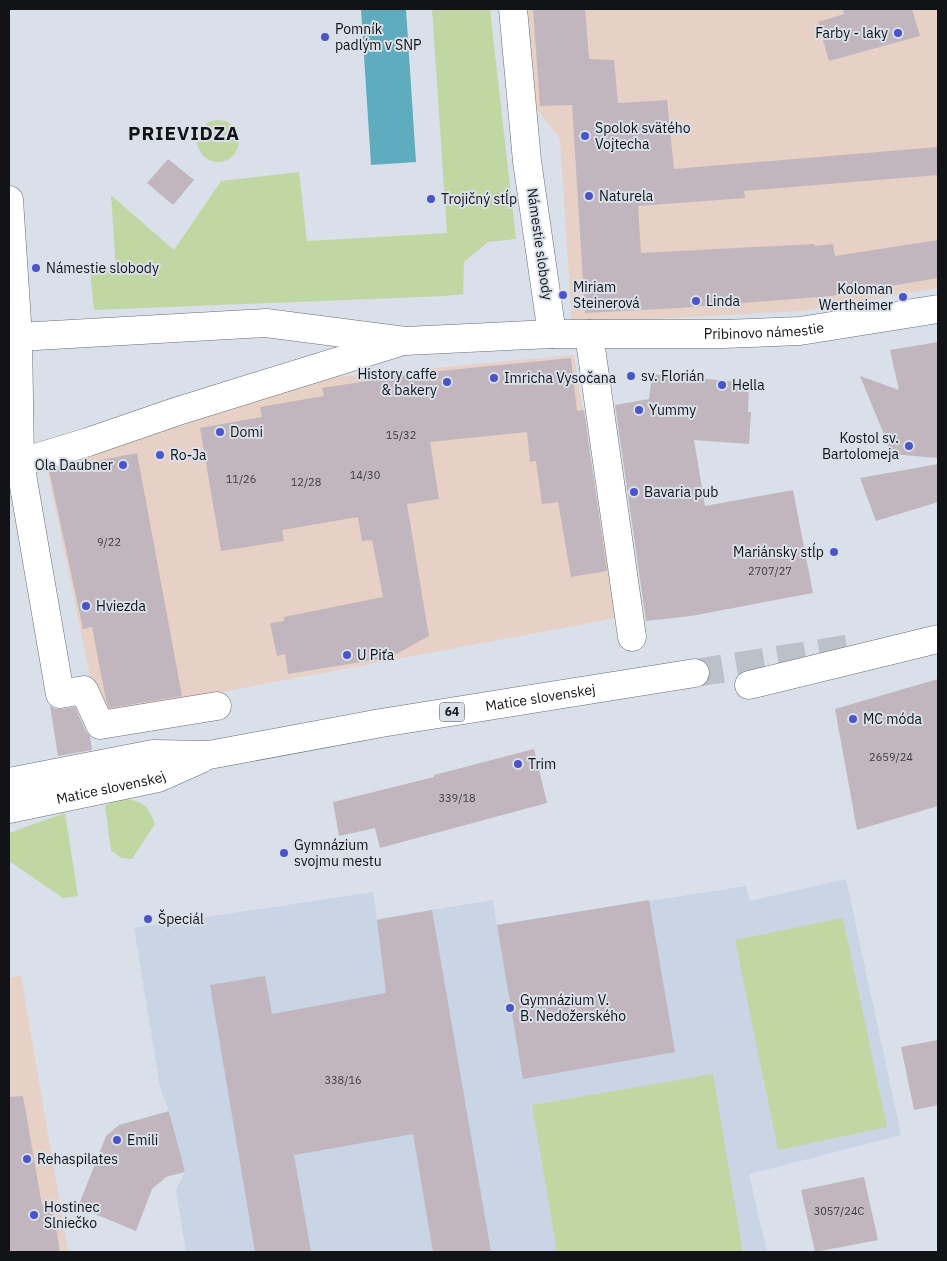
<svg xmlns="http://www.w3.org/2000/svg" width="947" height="1261" font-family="'IBM Plex Sans',sans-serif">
	<rect width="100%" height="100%" fill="#d9e0e9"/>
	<g fill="#e7d0c5">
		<polygon points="527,9 936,9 938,16 938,288 800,311 572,323 560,139 534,105"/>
		<polygon points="574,355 616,618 98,715 47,468 304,380"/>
		<polygon points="21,976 68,1252 9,1252 9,978"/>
	</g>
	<polygon fill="#c9d4e4" points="846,879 901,1135 749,1174 767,1252 186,1252 176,1190 185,1172 169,1111 160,1087 134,928 373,892 377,919 493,900 497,925 746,886 750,901"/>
	<g fill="#c1d7a3">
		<polygon points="432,9 490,9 516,239 488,242 464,262 463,294 446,296 94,310 90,270 116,268 111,195 174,250 221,181 299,172 307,241 447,233"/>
		<circle cx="218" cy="141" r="21"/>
		<path d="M 120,798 C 142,801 147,803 155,824 L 132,859 L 121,858 L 111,850 L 105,806 Z"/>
		<polygon points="65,813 78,896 63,898 9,861 9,833"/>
		<polygon points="843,918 887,1127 778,1150 735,940"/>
		<polygon points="713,1074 743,1252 557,1252 532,1105"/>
	</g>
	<polygon fill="#5facbe" points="361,9 406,9 416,162 371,165"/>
	<g fill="#c1b6bd">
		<polygon points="533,9 585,9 589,59 614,60 618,103 667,100 674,169 938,147 938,175 744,191 745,198 638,206 641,253 814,244 815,246 833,244 835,256 938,240 938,278 831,296 679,308 585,313 572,105 540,106"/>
		<polygon points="843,9 912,9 920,36 829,61 818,22 844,14"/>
		<polygon points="168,159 194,180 173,205 147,183"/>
		<polygon points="938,342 938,458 892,454 860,376 899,390 890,350"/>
		<polygon points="571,358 577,411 584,410 607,571 571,577 558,502 542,504 536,461 530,462 527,432 430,442 439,499 407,504 429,636 391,657 288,674 285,654 277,656 270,623 284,621 284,617 383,597 372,540 362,541 358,517 282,530 284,541 221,551 200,428 262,417 260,407 324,396 322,388 420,373"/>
		<polygon points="652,374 749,383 748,412 751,412 749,444 694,440 705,506 793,490 813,593 691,616 646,621 615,405 649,399"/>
		<polygon points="137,453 182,696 109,708 106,700 92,627 83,629 49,470"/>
		<polygon points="938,464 938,502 876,521 860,478"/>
		<polygon points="938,679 938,806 857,830 835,709"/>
		<polygon points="50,705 55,709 62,709 75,707 86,732 90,736 92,750 58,756"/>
		<polygon points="534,749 547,803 380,848 375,828 339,836 333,802 434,777 434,775"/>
		<polygon points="649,900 675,1052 523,1079 497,925"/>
		<polygon points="432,910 491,1252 433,1252 413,1134 294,1155 311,1252 255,1252 210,985 265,976 272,1014 386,993 377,920"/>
		<polygon points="938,1040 938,1105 914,1110 901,1047"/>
		<polygon points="23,1096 42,1205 52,1203 60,1252 9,1252 9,1097"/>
		<polygon points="169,1111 185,1172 166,1177 152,1189 136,1231 78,1207 106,1136 119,1125"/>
		<polygon points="864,1177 878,1240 815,1252 801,1190"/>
	</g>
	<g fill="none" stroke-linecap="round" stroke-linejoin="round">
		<polyline stroke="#bbc1c9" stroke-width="28" stroke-dasharray="28 14" stroke-linecap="butt" points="695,673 859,647"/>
		<defs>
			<g id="street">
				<polyline points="9,200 18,337 20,463 60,694 84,690 100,725 217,706"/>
				<path id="s1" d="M 552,334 L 723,334 L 800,331 L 938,309"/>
				<polyline points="589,334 632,637"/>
				<polyline points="18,337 266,323 405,341 552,334 527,161 513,9"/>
				<polyline points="9,466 88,442 178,411 397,343"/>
				<polyline points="749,685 938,639"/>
			</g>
			<g id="primary">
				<path id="s2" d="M 9,782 L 153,754 L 209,755 L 381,723 L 695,673"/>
				<path id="s3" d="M 9,809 L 158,778 L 201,759"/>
			</g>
		</defs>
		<use href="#street" stroke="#666c75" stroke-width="29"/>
		<use href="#primary" stroke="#666c75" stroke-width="29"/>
		<use href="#street" stroke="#fff" stroke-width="28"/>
		<use href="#primary" stroke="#fff" stroke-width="28"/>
	</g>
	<g fill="#4c54ca" stroke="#d9e0e9" stroke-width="2">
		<circle cx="898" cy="33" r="5"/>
		<circle cx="325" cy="37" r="5"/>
		<circle cx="585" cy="136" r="5"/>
		<circle cx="589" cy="196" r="5"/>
		<circle cx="431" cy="199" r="5"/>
		<circle cx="36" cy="268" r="5"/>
		<circle cx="563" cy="295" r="5"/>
		<circle cx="903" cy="297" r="5"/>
		<circle cx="696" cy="301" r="5"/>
		<circle cx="631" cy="376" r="5"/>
		<circle cx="494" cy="378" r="5"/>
		<circle cx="447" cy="382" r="5"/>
		<circle cx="722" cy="385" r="5"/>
		<circle cx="639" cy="410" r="5"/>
		<circle cx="220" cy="432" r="5"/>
		<circle cx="909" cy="446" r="5"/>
		<circle cx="160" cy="455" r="5"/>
		<circle cx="123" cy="465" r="5"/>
		<circle cx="634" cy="492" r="5"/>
		<circle cx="834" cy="552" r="5"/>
		<circle cx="86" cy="606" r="5"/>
		<circle cx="347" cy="655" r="5"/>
		<circle cx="853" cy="719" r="5"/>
		<circle cx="518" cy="764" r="5"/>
		<circle cx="284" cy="853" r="5"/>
		<circle cx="148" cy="919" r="5"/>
		<circle cx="510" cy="1008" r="5"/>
		<circle cx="117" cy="1140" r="5"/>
		<circle cx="27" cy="1159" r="5"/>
		<circle cx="34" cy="1215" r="5"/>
	</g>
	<g text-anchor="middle" stroke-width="4" stroke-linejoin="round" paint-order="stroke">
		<g font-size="11" fill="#3d3c40">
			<text x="401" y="439">15/32</text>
			<text x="365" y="479">14/30</text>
			<text x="241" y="483">11/26</text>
			<text x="306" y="486">12/28</text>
			<text x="109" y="546">9/22</text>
			<text x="770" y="575">2707/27</text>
			<text x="891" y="761">2659/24</text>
			<text x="457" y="802">339/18</text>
			<text x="343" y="1084">338/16</text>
			<text x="839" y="1215">3057/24C</text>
		</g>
		<rect fill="#d9e0e9" stroke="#4d5055" stroke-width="1" x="439.5" y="702.5" width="25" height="19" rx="4"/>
		<g font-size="12" font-weight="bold" fill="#111316">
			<text x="452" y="716">64</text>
		</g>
		<g font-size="14" fill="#111316" stroke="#d9e0e9" text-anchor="start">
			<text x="335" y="34">Pomník<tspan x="335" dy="16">padlým v SNP</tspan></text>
			<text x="888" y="38" text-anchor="end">Farby - laky</text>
			<text x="595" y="133">Spolok svätého<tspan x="595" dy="16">Vojtecha</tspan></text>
			<text x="599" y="201">Naturela</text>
			<text x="441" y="204">Trojičný stĺp</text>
			<text x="46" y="273">Námestie slobody</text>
			<text x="573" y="292">Miriam<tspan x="573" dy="16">Steinerová</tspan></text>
			<text x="893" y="294" text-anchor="end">Koloman<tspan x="893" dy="16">Wertheimer</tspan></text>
			<text x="706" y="306">Linda</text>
			<text x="437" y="379" text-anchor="end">History caffe<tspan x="437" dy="16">&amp; bakery</tspan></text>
			<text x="641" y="381">sv. Florián</text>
			<text x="504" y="383">Imricha Vysočana</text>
			<text x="732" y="390">Hella</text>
			<text x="649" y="415">Yummy</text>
			<text x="230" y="437">Domi</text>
			<text x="899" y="443" text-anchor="end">Kostol sv.<tspan x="899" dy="16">Bartolomeja</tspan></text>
			<text x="170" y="460">Ro-Ja</text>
			<text x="113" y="470" text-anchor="end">Ola Daubner</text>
			<text x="644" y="497">Bavaria pub</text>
			<text x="824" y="557" text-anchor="end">Mariánsky stĺp</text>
			<text x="96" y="611">Hviezda</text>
			<text x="357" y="660">U Piťa</text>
			<text x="863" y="724">MC móda</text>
			<text x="528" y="769">Trim</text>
			<text x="294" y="850">Gymnázium<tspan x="294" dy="16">svojmu mestu</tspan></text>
			<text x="158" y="924">Špeciál</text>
			<text x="520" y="1005">Gymnázium V.<tspan x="520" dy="16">B. Nedožerského</tspan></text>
			<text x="127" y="1145">Emili</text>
			<text x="37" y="1164">Rehaspilates</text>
			<text x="44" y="1212">Hostinec<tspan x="44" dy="16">Slniečko</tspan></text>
		</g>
		<g font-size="14" fill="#111316" stroke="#d9e0e9">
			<text transform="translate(540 244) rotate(82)" y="5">Námestie slobody</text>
			<text dy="5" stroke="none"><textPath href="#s1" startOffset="212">Pribinovo námestie</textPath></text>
			<text dy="5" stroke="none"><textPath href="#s2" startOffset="539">Matice slovenskej</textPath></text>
			<text dy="5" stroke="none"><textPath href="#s3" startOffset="104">Matice slovenskej</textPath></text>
		</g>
		<g font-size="19" font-weight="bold" letter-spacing="1" fill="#111316" stroke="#d9e0e9">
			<text x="184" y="140">PRIEVIDZA</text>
		</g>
	</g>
	<rect width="947" height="1261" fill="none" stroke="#111316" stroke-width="20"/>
</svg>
